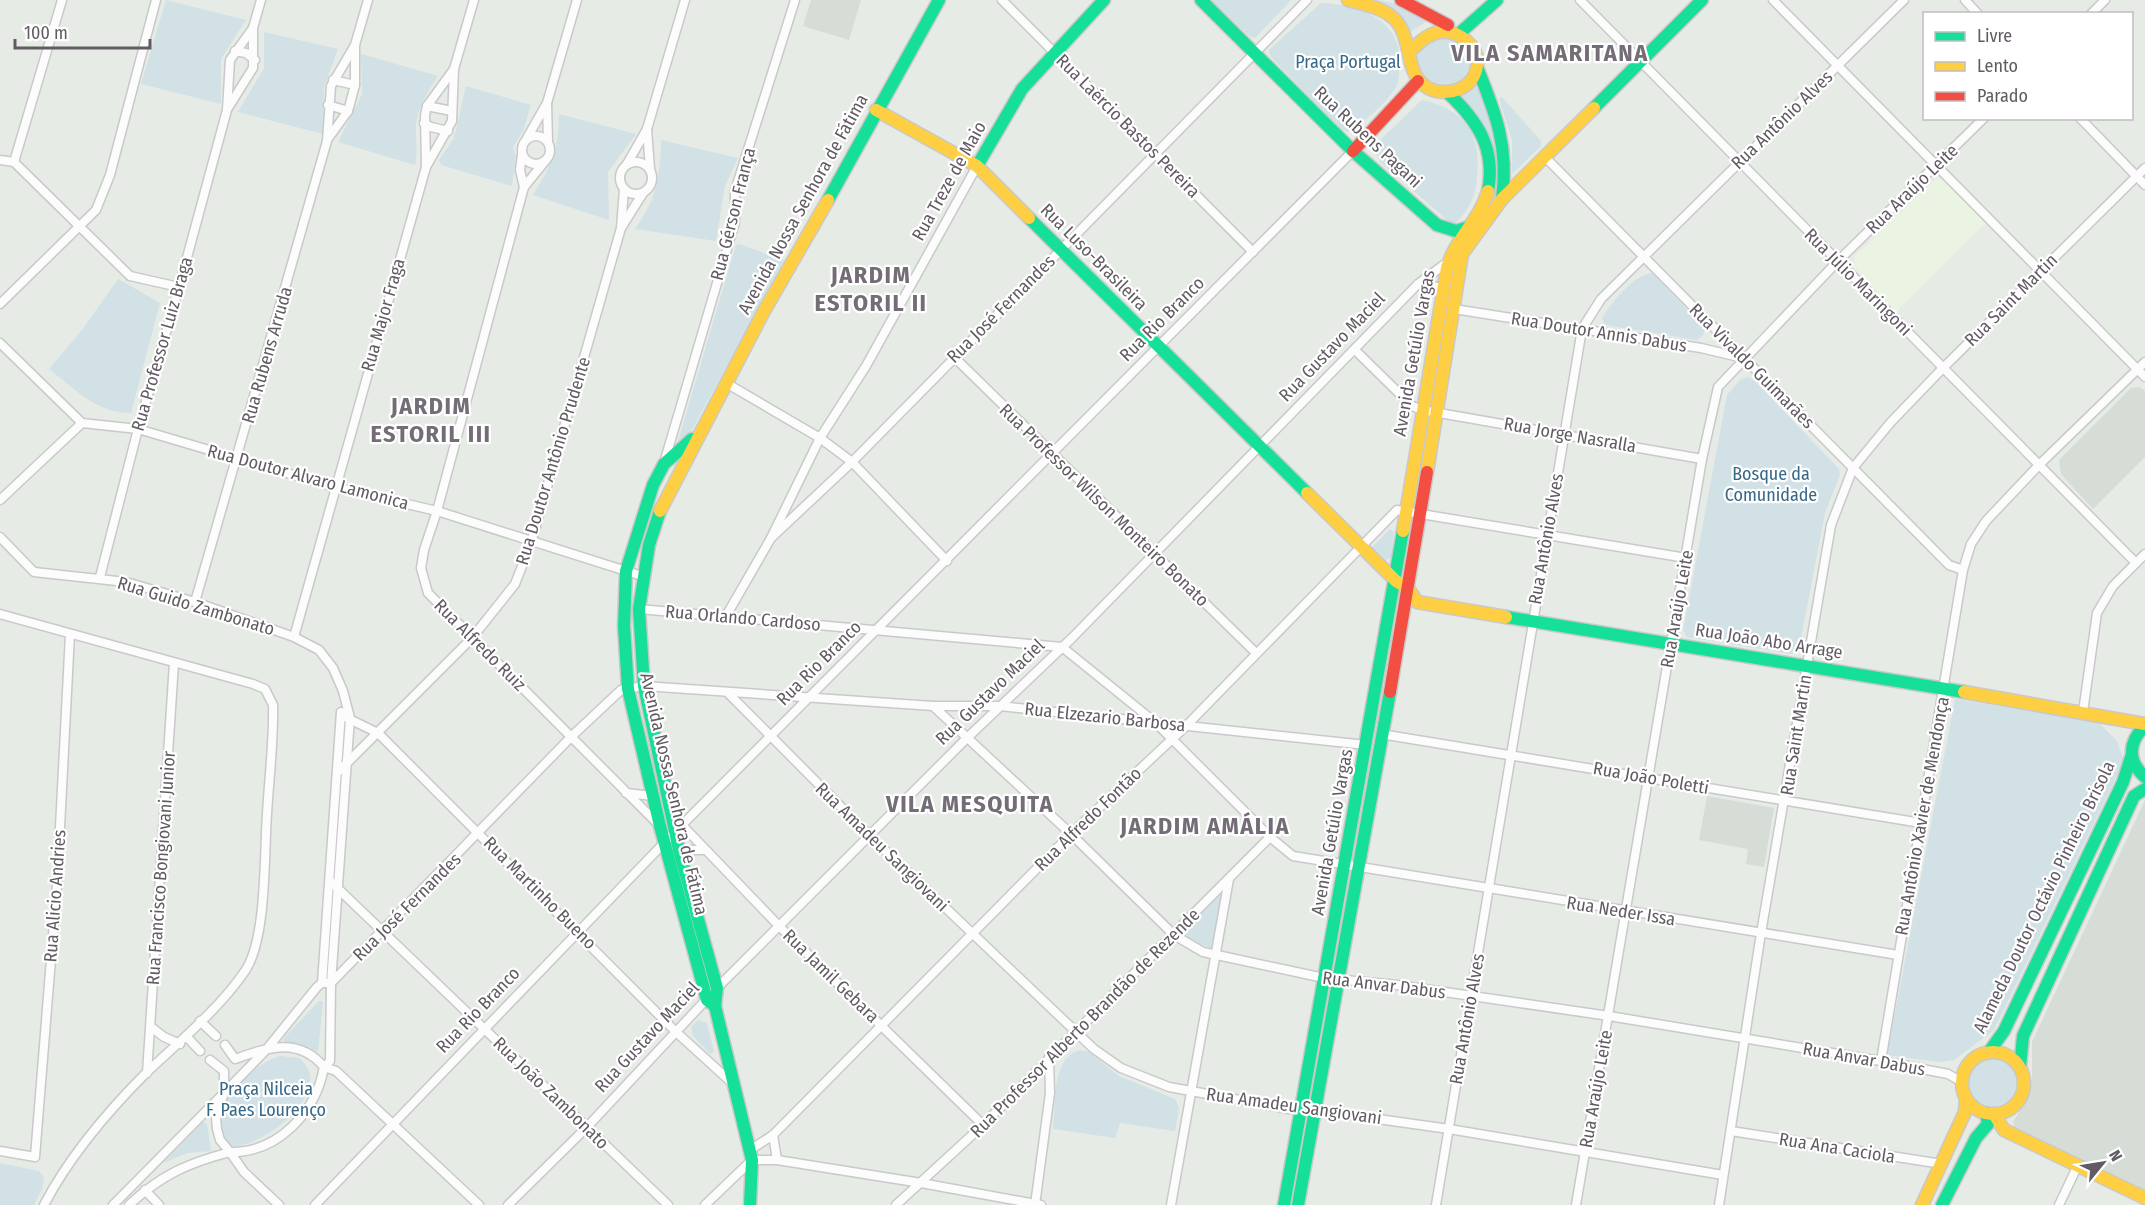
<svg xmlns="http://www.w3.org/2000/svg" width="2145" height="1205" font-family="'Fira Sans Condensed',sans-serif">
	<rect width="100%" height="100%" fill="#e6ebe6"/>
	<g fill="#d5ddd6">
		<polygon points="811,0 861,0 849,40 803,26"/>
		<polygon points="2139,387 2145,391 2145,457 2093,509 2061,474 2059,460 2131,388"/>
		<polygon points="1707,796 1774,808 1764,867 1746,864 1748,849 1699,840"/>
		<polygon points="2145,800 2145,1190 2015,1128 2013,1122 2024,1104 2032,1077 2032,1042"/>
	</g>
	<polygon fill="#ebf4e2" points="1937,178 1946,179 1987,222 1896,312 1854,267 1855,256"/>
	<g fill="#d1e1e6">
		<polygon points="166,0 246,20 221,59 221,104 141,84"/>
		<polygon points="1211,0 1291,0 1255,38 1249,36"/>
		<path d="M 1373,0 C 1388,0 1417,8 1426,22 L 1410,32 L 1396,11 Z"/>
		<path d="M 1321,3 C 1358,4 1401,19 1400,62 C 1399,71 1400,81 1395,89 C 1385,104 1368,117 1356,129 L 1348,132 L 1339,128 L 1270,56 L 1269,50 Z"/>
		<polygon points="264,32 338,49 324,87 323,134 238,112 264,68"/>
		<path d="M 1450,32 L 1468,49 C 1481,102 1398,94 1419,44 Z"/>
		<path d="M 361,54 L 438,76 C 427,93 415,111 416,132 C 416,145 418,153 415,165 L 338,142 L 362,94 Z"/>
		<path d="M 1475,85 C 1494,106 1500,151 1500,178 L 1496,183 C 1499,148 1488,119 1460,96 Z"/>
		<polygon points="466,86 531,105 523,131 513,147 516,156 512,186 441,165 439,160 454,138"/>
		<polygon points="1502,97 1541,141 1541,146 1512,174 1512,140 1499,99"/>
		<path d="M 1422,100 C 1465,109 1482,135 1477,177 C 1476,196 1468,213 1453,225 L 1380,162 L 1376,152 L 1378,142 Z"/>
		<path d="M 559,114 L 636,134 L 608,172 L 609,220 L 533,195 C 553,162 558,153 559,114 Z"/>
		<path d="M 661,140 L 738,158 L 725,186 L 716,241 L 635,229 C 657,199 660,176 661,140 Z"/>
		<polygon points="739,244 784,260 687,439 682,446 677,444 736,245"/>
		<path d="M 1652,273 L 1705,328 L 1703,335 L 1697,340 L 1605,325 L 1602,318 C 1612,302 1632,276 1652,273 Z"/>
		<path d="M 118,279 L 160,303 L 131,413 C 96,413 75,389 49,369 L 82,330 Z"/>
		<polygon points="1747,377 1753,379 1839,469 1840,475 1825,513 1799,649 1791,654 1687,637 1683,631 1727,395 1740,380"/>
		<polygon points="1390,529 1394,532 1391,558 1386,560 1372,547"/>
		<polygon points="1955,699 2098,722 2117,741 2124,761 1994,1030 1954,1060 1939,1062 1887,1055"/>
		<polygon points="1223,891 1214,949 1198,943 1182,933"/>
		<polygon points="319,1001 323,1002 318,1052 298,1043 286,1043 283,1039"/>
		<polygon points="698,1020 707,1023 714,1052 710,1054 693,1036 691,1027"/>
		<path d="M 1082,1050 L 1089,1052 L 1119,1076 L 1175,1099 L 1179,1108 L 1175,1131 L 1120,1123 L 1115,1138 L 1053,1129 C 1056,1104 1051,1054 1082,1050 Z"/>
		<path d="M 280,1056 L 299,1058 C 339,1089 262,1150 229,1146 C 197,1112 249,1066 280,1056 Z"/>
		<circle cx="1993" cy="1082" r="24"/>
		<polygon points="203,1122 207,1124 211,1151 188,1153 163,1163"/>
		<polygon points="0,1163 39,1171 44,1178 42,1189 34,1205 0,1205"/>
	</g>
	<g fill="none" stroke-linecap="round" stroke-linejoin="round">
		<defs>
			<g id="street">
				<polyline points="1002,0 1253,252"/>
				<polyline points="1580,0 2136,563"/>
				<polyline points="1773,0 2145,377"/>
				<polyline points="1965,0 1978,14"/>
				<polyline points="2091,14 2105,0"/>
				<polyline points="235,51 246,53 255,60"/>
				<polyline points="333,80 355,85"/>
				<polyline points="547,103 577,0"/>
				<polyline points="328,105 348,111"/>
				<polyline points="427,106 452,111"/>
				<polyline points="228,108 253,68 253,28 261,0"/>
				<polyline points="2080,118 2145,185"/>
				<polyline points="424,123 431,127 448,131"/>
				<polyline points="647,129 650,169"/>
				<circle cx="536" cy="150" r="14"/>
				<polyline points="527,138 547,103 548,142"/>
				<polyline points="327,140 348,111 355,85 355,45 368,0"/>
				<polyline points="522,155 520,170 524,187"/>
				<polyline points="1545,157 1949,565 1963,570"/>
				<polyline points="0,160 14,162"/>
				<polyline points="546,160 524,187 437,511 424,550 421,568 428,593 660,826"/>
				<circle cx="636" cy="178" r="16"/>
				<polyline points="14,162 130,276 179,287"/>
				<polyline points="14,162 62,0"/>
				<polyline points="627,164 647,129 685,0"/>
				<polyline points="426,167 425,115 427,106 454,69"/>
				<polyline points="621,228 624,189"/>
				<polyline points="1418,284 1443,288"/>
				<polyline points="0,304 96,210 110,175 156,0"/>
				<polyline points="1454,309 1701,348 1743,358"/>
				<polyline points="0,343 82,423 138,429 334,487 437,511 642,576"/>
				<polyline points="1356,351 1412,406 1422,410 1702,459"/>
				<polyline points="953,356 1256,653"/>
				<polyline points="726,383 820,438 852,462 947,561"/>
				<polyline points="664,463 735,222 735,191 795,0"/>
				<polyline points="0,500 82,423"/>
				<polyline points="0,537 34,572 126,582 195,602 294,637 319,650 333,668 343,691 350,718 331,983 330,1061 324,1067 336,1071 479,1205"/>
				<polyline points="771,538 852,462 1307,0"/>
				<polyline points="100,577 138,429 179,287 227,110 230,60 253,28"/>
				<polyline points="195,602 327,141 331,86 355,45"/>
				<polyline points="639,609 1062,647 1156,723 1270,837 1293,856 1898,955"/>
				<path d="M 0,614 L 253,684 L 265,689 L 273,705 C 274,741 269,778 267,814 C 264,854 267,939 245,971 C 220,1008 180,1041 147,1072 C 108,1111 69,1157 44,1205"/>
				<polyline points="726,616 771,538 820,438 866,366 977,166"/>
				<polyline points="294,637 426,167 452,121 454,69 474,0"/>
				<polyline points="727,692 869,835 1094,1049 1121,1068 1169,1087 1300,1111 1314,1110 1449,1129 1723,1175"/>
				<polyline points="933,706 1071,834 1174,935 1203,952 1324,978 1397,985 1609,1016 1881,1061 1948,1074 1962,1082"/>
				<polyline points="2083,712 2097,613 2113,586 2145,554"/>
				<polyline points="341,715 378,733 675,1031 731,1082"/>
				<polyline points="1381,734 1921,823"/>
				<polyline points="338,772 472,638 515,584 531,543 621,228 643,193"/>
				<polyline points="626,793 653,796"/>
				<polyline points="682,825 779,926 983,1125"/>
				<polyline points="679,850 704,850"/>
				<polyline points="330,881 668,1205"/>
				<polyline points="322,983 341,712"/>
				<polyline points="200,1021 216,1036"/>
				<polyline points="151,1027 164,1037 180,1044"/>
				<polyline points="186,1036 200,1051"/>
				<path d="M 225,1045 L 235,1059 C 268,1047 299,1037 324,1067 C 316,1112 278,1153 230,1152 L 220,1140 L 217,1129 L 216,1117 L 224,1093 L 266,1050 L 317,987 L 322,983 L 331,983 L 572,736 L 621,690 L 644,686 L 933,706 L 1000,706 L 1366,745"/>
				<polyline points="1881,1061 1963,570 1971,544 1986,521 2040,464 2145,362"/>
				<polyline points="147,1073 174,663"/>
				<polyline points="1731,1131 1942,1164"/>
				<polyline points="773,1135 777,1160"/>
				<polyline points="750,1150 773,1135 1071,834 1186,726 1397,510 1686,558"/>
				<polyline points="0,1151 35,1157 57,885 70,634"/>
				<polyline points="145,1190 159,1205"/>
				<polyline points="113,1205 224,1093 224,1071 210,1060"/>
				<path d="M 129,1205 C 161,1175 188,1163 230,1152 L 244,1172 L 279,1205"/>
				<polyline points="315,1205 664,843 1353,151"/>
				<polyline points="508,1205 588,1126 717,988 966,739 1072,638 1418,284 1449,261"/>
				<polyline points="705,1205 752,1160 777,1160 921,1183 1041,1205"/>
				<polyline points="896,1205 983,1125 1270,837"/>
				<polyline points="1035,1205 1050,1093 1049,1057"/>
				<polyline points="1171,1205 1229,879"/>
				<polyline points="1436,1205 1582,329 1601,299 1904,0"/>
				<polyline points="1576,1205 1702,459 1718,387 1838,261 1984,118"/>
				<polyline points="1719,1205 1761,933 1831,525 1853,468 1891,422 1943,368 2145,168"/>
				<polyline points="2059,1205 2077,1167"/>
			</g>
			<g id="fast">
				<polyline points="1201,0 1353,151 1437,225 1456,231 1469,227"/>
				<polyline points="1462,31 1497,0"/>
				<path d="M 1477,67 C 1496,114 1509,147 1502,199"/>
				<path d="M 1448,93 C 1478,121 1496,149 1488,191"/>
				<polyline points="1594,108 1702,0"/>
				<polyline points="977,166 1022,89 1104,0"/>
				<polyline points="828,200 939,0"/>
				<polyline points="1029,218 1307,493"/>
				<polyline points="692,439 664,464 653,485 626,571 624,626 628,689 660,826 707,1000 715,1006"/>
				<polyline points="660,511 649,545 639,609 644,686 679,850 717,988 715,1006 752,1160 750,1205"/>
				<polyline points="1506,617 1964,692"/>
				<path d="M 2145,726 C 2128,742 2127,761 2145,777"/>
				<polyline points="1989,1052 2004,1031 2123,782 2131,757"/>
				<polyline points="2020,1067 2023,1036 2134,796 2145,789"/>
				<polyline points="1284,1205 1403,531"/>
				<polyline points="1298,1205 1390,692"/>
				<polyline points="1942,1205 1976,1138 1988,1124 1986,1113"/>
			</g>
			<g id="slow">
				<path d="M 1348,0 C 1363,4 1379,7 1391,16 C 1415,34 1402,74 1428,88 C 1447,98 1475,89 1477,65 C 1479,46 1458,30 1441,32 C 1428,33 1419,43 1410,51"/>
				<polyline points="876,110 977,166 1029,218"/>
				<polyline points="1427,472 1462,254 1502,199 1594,108"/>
				<polyline points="1307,493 1396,581 1408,588 1417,602 1506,617"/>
				<polyline points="660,511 764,311 828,200"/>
				<path d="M 1403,531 L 1447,268 C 1455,239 1480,220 1488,191"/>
				<polyline points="1964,692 2145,724"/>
				<circle cx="1993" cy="1083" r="31"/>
				<polyline points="1994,1114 2004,1130 2145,1198"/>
				<polyline points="1922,1205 1965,1112 1966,1098"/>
			</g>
			<g id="jam">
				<polyline points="1401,0 1448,25"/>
				<polyline points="1353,151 1418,81"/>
				<polyline points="1390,692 1427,472"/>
			</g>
		</defs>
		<use href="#street" stroke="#c9c9c9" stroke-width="11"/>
		<use href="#fast" stroke="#c9c9c9" stroke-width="15"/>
		<use href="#slow" stroke="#c9c9c9" stroke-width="15"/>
		<use href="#jam" stroke="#c9c9c9" stroke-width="15"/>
		<use href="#street" stroke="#fbfcfb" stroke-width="8"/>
		<use href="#fast" stroke="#16e098" stroke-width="12"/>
		<use href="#slow" stroke="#ffcf43" stroke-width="12"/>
		<use href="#jam" stroke="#f24e42" stroke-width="12"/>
	</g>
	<g text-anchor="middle" stroke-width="4.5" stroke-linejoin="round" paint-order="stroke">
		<g font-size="18" fill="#366988" stroke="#fff">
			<text x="1348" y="68">Praça Portugal</text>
			<text x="1771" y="480">Bosque da<tspan x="1771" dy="21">Comunidade</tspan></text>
			<text x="266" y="1095">Praça Nilceia<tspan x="266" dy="21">F. Paes Lourenço</tspan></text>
		</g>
		<g font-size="18" fill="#635b64" stroke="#fff">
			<text transform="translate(1782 120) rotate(-44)" y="6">Rua Antônio Alves</text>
			<text transform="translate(1128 126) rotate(45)" y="6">Rua Laércio Bastos Pereira</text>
			<text transform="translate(1368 137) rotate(43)" y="6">Rua Rubens Pagani</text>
			<text transform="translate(949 181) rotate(-61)" y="6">Rua Treze de Maio</text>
			<text transform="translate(1912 189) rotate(-44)" y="6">Rua Araújo Leite</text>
			<text transform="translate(803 204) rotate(-61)" y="6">Avenida Nossa Senhora de Fátima</text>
			<text transform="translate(733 214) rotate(-76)" y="6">Rua Gérson França</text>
			<text transform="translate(1094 257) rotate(45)" y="6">Rua Luso-Brasileira</text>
			<text transform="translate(1858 282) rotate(45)" y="6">Rua Júlio Maringoni</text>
			<text transform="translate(2011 300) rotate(-45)" y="6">Rua Saint Martin</text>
			<text transform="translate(1001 309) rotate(-45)" y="6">Rua José Fernandes</text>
			<text transform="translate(383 315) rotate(-74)" y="6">Rua Major Fraga</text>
			<text transform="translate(1162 319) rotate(-45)" y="6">Rua Rio Branco</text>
			<text transform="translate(1599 332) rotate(9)" y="6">Rua Doutor Annis Dabus</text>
			<text transform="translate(162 344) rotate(-74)" y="6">Rua Professor Luiz Braga</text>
			<text transform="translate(1332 347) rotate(-46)" y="6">Rua Gustavo Maciel</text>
			<text transform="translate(1414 353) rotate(-80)" y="6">Avenida Getúlio Vargas</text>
			<text transform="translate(267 355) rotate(-74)" y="6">Rua Rubens Arruda</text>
			<text transform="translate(1752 366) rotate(45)" y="6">Rua Vivaldo Guimarães</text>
			<text transform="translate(1570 435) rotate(10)" y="6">Rua Jorge Nasralla</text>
			<text transform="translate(553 461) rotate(-73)" y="6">Rua Doutor Antônio Prudente</text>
			<text transform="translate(308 477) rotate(15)" y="6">Rua Doutor Alvaro Lamonica</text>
			<text transform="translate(1104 505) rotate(44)" y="6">Rua Professor Wilson Monteiro Bonato</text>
			<text transform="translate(1546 539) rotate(-80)" y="6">Rua Antônio Alves</text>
			<text transform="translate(196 606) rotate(17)" y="6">Rua Guido Zambonato</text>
			<text transform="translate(1677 609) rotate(-80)" y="6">Rua Araújo Leite</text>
			<text transform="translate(743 618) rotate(5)" y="6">Rua Orlando Cardoso</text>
			<text transform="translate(1769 641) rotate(9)" y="6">Rua João Abo Arrage</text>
			<text transform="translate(480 645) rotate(45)" y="6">Rua Alfredo Ruiz</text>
			<text transform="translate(819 663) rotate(-45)" y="6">Rua Rio Branco</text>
			<text transform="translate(990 692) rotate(-44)" y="6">Rua Gustavo Maciel</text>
			<text transform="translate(1105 717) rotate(6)" y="6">Rua Elzezario Barbosa</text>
			<text transform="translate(1796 735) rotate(-81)" y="6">Rua Saint Martin</text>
			<text transform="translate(1651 778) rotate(10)" y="6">Rua João Poletti</text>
			<text transform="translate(674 794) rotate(77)" y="6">Avenida Nossa Senhora de Fátima</text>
			<text transform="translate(1922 816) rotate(-80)" y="6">Rua Antônio Xavier de Mendonça</text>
			<text transform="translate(1088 819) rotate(-44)" y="6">Rua Alfredo Fontão</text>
			<text transform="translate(1332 832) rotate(-80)" y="6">Avenida Getúlio Vargas</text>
			<text transform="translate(882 847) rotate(44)" y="6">Rua Amadeu Sangiovani</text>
			<text transform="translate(161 868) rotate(-86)" y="6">Rua Francisco Bongiovani Junior</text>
			<text transform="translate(540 893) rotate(45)" y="6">Rua Martinho Bueno</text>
			<text transform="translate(55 896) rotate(-86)" y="6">Rua Alicio Andries</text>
			<text transform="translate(2044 897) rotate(-64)" y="6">Alameda Doutor Octávio Pinheiro Brisola</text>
			<text transform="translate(407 907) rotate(-45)" y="6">Rua José Fernandes</text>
			<text transform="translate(1621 911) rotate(9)" y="6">Rua Neder Issa</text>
			<text transform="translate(831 976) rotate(44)" y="6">Rua Jamil Gebara</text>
			<text transform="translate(1384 985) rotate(7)" y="6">Rua Anvar Dabus</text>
			<text transform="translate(478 1010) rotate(-46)" y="6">Rua Rio Branco</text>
			<text transform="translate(1467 1019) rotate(-80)" y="6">Rua Antônio Alves</text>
			<text transform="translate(1085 1023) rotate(-45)" y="6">Rua Professor Alberto Brandão de Rezende</text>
			<text transform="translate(647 1037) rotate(-47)" y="6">Rua Gustavo Maciel</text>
			<text transform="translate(1864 1059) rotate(10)" y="6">Rua Anvar Dabus</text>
			<text transform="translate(1596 1089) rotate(-80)" y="6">Rua Araújo Leite</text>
			<text transform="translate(551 1093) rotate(44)" y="6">Rua João Zambonato</text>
			<text transform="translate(1294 1106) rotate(8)" y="6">Rua Amadeu Sangiovani</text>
			<text transform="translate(1837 1148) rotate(9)" y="6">Rua Ana Caciola</text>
		</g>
		<g font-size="24" font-weight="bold" letter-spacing="1.5" fill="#746c76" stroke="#fff">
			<text x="1550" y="61">VILA SAMARITANA</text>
			<text x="871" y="283">JARDIM<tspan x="871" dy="28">ESTORIL II</tspan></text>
			<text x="431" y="414">JARDIM<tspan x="431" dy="28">ESTORIL III</tspan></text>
			<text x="970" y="812">VILA MESQUITA</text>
			<text x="1205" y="834">JARDIM AMÁLIA</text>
		</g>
	</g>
	<rect x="1923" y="12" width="210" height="108" fill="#ffffff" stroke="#c1bdc1" stroke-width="1.5"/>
	<rect x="1935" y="32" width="30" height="9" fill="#16e098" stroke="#c1bdc1" stroke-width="1.5"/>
	<text x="1977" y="42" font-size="18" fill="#635b64">Livre</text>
	<rect x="1935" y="62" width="30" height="9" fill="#ffcf43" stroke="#c1bdc1" stroke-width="1.5"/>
	<text x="1977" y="72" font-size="18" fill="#635b64">Lento</text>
	<rect x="1935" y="92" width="30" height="9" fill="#f24e42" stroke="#c1bdc1" stroke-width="1.5"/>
	<text x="1977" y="102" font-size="18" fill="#635b64">Parado</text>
	<g transform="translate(2103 1163) rotate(60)" stroke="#ffffff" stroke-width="4.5" paint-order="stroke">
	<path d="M0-4.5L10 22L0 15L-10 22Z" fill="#635b64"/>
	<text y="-9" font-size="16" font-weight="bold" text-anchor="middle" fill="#635b64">N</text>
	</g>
	<path d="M15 39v9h135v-9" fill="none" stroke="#635b64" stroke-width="3"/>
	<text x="24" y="39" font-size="18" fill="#635b64" stroke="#ffffff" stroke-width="4.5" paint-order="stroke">100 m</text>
</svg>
